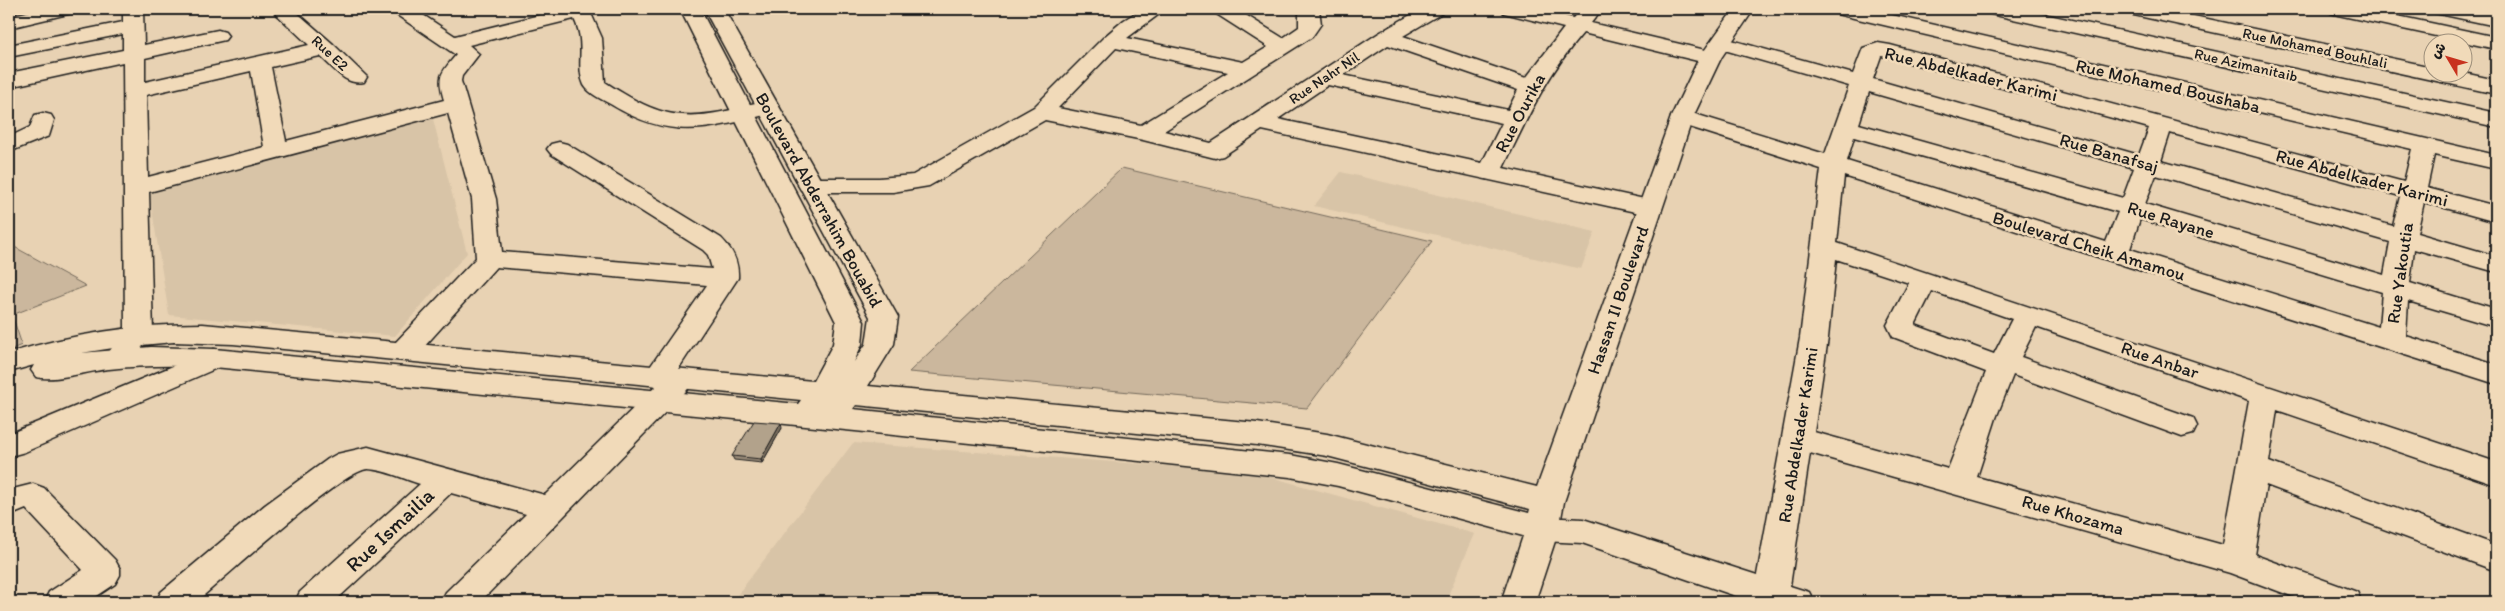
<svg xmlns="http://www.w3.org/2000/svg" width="2505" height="611" font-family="Itim,'Playpen Sans Arabic',sans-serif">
	<rect width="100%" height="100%" fill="#e8d2b3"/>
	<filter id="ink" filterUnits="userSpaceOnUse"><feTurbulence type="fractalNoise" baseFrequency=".02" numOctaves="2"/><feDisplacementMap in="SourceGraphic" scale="10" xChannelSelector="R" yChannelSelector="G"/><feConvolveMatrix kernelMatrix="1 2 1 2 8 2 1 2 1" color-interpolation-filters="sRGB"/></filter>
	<g filter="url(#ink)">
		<g fill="#d8c4a7">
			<polygon points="433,119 467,253 395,336 169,315 149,191"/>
			<polygon points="1341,172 1595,232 1581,269 1314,206"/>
			<polygon points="853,443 1252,472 1475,534 1445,602 732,602"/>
		</g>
		<g fill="#cbb79d" stroke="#746a5c">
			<polygon points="1122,168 1432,241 1307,408 909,372"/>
			<polygon points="9,244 86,286 12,315 22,345 9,350"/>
		</g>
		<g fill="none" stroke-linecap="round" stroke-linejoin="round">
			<defs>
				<g id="minor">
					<polygon points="40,9 75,9 72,13 9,28 9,16"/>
					<path d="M 123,9 L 143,9 L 144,45 L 218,30 L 225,32 L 228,36 L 225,40 L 145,58 L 145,82 L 309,45 L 271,9 L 293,9 L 333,44 L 367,77 L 364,82 C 345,86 333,67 320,56 L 271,67 L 286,141 L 444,100 C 437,76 440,74 456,55 L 394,13 L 391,9 L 414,9 L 455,36 L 564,9 L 589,9 L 602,38 L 605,82 C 651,112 676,123 731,110 C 746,106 761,99 776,102 L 779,107 L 776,112 C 711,129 673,142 612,105 C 603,100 589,94 584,85 C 575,66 587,44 574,19 L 469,45 L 479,54 L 462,76 L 461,81 L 496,199 L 502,252 L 712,269 L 708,255 L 703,250 L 551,154 L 547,149 L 551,144 L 559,142 L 567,144 L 721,238 C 733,250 739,262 738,278 L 675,374 L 687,376 L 692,383 L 687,390 L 480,602 L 441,602 L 446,592 L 526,514 L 451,493 L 334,602 L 295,602 L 300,592 L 420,484 C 404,479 385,470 368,469 C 345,468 221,581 196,602 L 156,602 L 161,592 L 265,505 L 328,459 L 337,454 L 368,447 L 545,495 L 656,386 L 648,384 L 643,377 L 707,285 L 496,267 L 414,358 L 404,360 L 394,358 L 390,351 L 394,344 L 476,258 L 472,199 L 448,113 L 149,192 L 153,333 L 129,364 L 119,366 L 109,364 L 105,357 L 125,331 L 123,62 L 9,87 L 9,73 L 123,50 L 123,34 L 9,57 L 9,45 L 123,22 ZM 251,71 L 264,147 L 148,177 L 146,95 Z"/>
					<path d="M 1142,9 L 1166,9 L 1127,38 L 1243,62 L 1268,47 L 1215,13 L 1212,9 L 1236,9 L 1283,38 L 1299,27 L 1299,9 L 1319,9 L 1321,24 L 1312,37 L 1164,131 L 1211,143 L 1379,33 L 1421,9 L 1445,9 L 1442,13 L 1403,36 L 1526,78 L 1564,28 L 1504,13 L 1501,9 L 1535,9 L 1573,18 L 1581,9 L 1602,9 L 1591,23 L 1718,53 L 1721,58 L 1718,63 L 1710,64 L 1583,33 C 1545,77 1528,117 1503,168 L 1658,202 L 1662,207 L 1658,212 L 1649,215 L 1262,130 L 1223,156 L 1215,158 L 1143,140 L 1045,120 L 929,186 L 893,192 L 810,192 L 801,190 L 798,185 L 801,180 L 810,178 L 879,178 L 913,175 L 1034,107 L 1104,37 L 1124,20 ZM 1388,45 L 1518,90 L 1508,110 L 1343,75 ZM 1116,48 L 1228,72 L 1141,125 L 1058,108 ZM 1328,85 L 1502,123 L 1482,163 L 1278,119 Z"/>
					<path d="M 1831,9 L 1866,9 L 2496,155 L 2496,169 L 2434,155 L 2427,188 L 2496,206 L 2496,222 L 2424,202 L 2417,233 L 2496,256 L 2496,272 L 2414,249 L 2410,283 L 2496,309 L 2496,327 L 2408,301 L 2406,336 L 2496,364 L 2496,384 L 1844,176 L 1837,243 L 2496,462 L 2496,485 L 2277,410 L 2269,462 L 2496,545 L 2496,571 L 2266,485 L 2255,555 L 2357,592 L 2362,602 L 2307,602 L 2230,573 L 1810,453 L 1790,586 L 1809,592 L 1814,602 L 1753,602 L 1582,543 L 1542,541 L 1530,538 L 1525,529 L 1530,520 L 1542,517 L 1583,519 L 1757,575 L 1800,338 L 1821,169 L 1674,122 L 1671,117 L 1674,112 L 1682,110 L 1825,154 L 1849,86 L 1714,47 L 1710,43 L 1714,39 L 1721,37 L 1728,39 L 1853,74 L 1863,48 L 1878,43 L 1890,45 L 2404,182 L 2412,149 L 1841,15 L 1834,13 ZM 1881,56 L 1888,57 L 2149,128 L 2139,155 L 1873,79 ZM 1869,92 L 2134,168 L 2123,198 L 1859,124 ZM 2170,133 L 2400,196 L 2393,226 L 2161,161 ZM 1854,137 L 2118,212 L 2106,242 L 1847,161 ZM 2156,175 L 2390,242 L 2384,275 L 2145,204 ZM 2140,219 L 2382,292 L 2379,327 L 2130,249 ZM 1836,259 L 1909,283 L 1887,325 L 1893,337 L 1986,372 L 1948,469 L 1814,432 L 1828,338 ZM 1932,291 L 2012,319 L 1994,354 L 1915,325 ZM 2036,327 L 2249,401 L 2223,545 L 1977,477 L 1996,418 L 2013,375 L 2182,437 L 2193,434 L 2197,426 L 2193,418 L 2021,357 Z"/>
					<polygon points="1985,9 2021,9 2496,113 2496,127 1995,15 1988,13"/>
					<polygon points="2124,9 2161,9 2432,67 2432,72 2459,72 2496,80 2496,94 2134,15 2127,13"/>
					<polygon points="2328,9 2365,9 2496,37 2496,49 2338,15 2331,13"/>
					<polygon points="2432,9 2471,9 2496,14 2496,26 2435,13"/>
					<polygon points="43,113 51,115 54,120 49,136 9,152 9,137 30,127 35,115"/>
					<polygon points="214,349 224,351 228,358 224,365 25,452 14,455 9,453 9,434"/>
					<polygon points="33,484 44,488 115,560 120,569 120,575 115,584 88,602 44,602 49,592 83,570 26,509 9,516 9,490"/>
				</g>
				<path id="major" d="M 680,9 L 700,9 L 864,322 L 862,344 L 854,362 L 866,344 L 870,317 L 704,9 L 724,9 L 898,317 L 894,344 L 868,386 L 1257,423 L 1327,434 L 1537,487 L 1671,117 L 1699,58 L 1734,9 L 1754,9 L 1721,58 L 1693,117 L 1564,502 L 1559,529 L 1535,602 L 1501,602 L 1523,536 L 1338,486 L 1290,477 L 865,432 L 214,367 C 179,365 144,365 109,369 C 87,371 55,382 36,377 L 31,370 L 34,365 L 9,372 L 9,353 C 73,334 136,324 203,324 L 813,381 L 833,344 L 836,322 ZM 174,342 L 233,344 L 801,400 L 798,404 L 214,349 L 151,347 L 81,353 L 120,347 ZM 856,405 L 1257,445 L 1327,456 L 1530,509 L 1529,513 L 1338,464 L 1290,455 L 853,409 Z"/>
			</defs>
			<use href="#minor" stroke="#1c1c1c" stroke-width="3"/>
			<use href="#major" stroke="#1c1c1c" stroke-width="3"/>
			<use href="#minor" fill="#f1dab9" fill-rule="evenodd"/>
			<use href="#major" fill="#f1dab9" fill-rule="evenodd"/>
		</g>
		<polygon fill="#998b78" stroke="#1c1c1c" points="782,428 762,463 734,460 732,456"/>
		<polygon fill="#7d7161" stroke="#1c1c1c" points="781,423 782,428 762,463 761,459"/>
		<polygon fill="#b2a28b" stroke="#1c1c1c" points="754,421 781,423 761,459 732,456"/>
	</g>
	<g text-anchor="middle" stroke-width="5" stroke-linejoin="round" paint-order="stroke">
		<g font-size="15" fill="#1c1c1c" stroke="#f1dab9">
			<text transform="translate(2315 48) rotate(12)" y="5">Rue Mohamed Bouhlali</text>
			<text transform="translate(330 53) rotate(43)" y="5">Rue E2</text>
			<text transform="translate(2246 65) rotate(13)" y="5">Rue Azimanitaib</text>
			<text transform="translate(1324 78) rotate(-34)" y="5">Rue Nahr Nil</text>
		</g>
		<g font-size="18" fill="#1c1c1c" stroke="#f1dab9">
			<text transform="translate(1971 74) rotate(14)" y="6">Rue Abdelkader Karimi</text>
			<text transform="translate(2168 86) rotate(13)" y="6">Rue Mohamed Boushaba</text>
			<text transform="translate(1520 113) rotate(-62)" y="6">Rue Ourika</text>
			<text transform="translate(2109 153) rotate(16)" y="6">Rue Banafsaj</text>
			<text transform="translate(2362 178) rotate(15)" y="6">Rue Abdelkader Karimi</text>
			<text transform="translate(819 200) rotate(61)" y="6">Boulevard Abderrahim Bouabid</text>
			<text transform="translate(2171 220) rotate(17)" y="6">Rue Rayane</text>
			<text transform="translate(2089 246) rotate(17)" y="6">Boulevard Cheik Amamou</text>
			<text transform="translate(2400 273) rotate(-82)" y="6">Rue Yakoutia</text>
			<text transform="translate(1618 300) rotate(-71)" y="6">Hassan II Boulevard</text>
			<text transform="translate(2160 360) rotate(19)" y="6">Rue Anbar</text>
			<text transform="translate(1798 435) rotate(-81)" y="6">Rue Abdelkader Karimi</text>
			<text transform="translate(2073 515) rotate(16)" y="6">Rue Khozama</text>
		</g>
		<g font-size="21" fill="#1c1c1c" stroke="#f1dab9">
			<text transform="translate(390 530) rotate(-43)" y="7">Rue Ismailia</text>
		</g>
	</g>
	<rect width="2505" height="611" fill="none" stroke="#f1dab9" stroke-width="30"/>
	<rect x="15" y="15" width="2475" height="581" fill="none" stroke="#1c1c1c" stroke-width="2" filter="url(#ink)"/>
	<g transform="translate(2448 58) rotate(308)"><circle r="24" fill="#f1dab9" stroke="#9c8e7a"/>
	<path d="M0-4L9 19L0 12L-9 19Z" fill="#c8321e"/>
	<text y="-8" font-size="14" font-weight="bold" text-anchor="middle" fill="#1c1c1c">ش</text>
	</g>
</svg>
